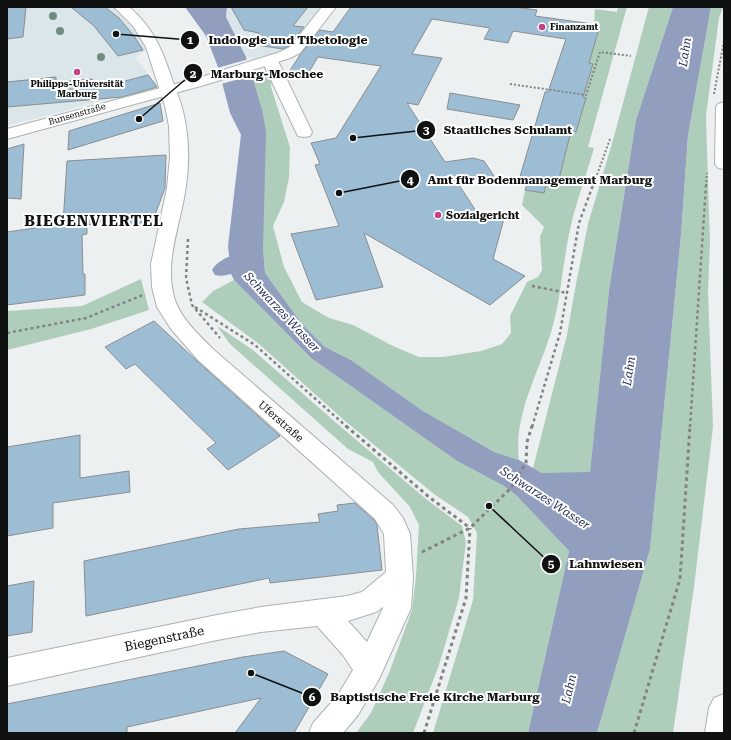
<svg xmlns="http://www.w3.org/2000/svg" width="731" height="740" font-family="'Roboto Serif',serif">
	<rect width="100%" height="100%" fill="#edf0f1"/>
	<g fill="#dae6ea">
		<polygon points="7,7 114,7 118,13 140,36 148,49 135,58 158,86 7,126"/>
		<polygon points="227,7 322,7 285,50 257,59 246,57 226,17"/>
	</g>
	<g fill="#afcdbb">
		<path d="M 618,7 L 627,7 L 588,147 L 594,148 C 587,173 578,197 572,221 C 563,257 562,293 552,329 C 540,371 513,414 519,460 L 494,452 L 461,434 L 423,411 L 351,360 L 325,347 L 302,324 L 265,273 L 263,247 L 262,109 L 252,78 L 270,71 L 272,74 L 271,87 L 290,147 L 289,177 L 284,202 L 273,226 L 284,267 L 302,302 L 329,318 L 353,325 L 393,346 L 419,357 L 443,357 L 481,351 L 502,344 L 511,333 L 510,316 L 527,282 L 538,277 L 542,270 L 540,237 L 544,227 L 522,205 L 525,190 L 544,193 L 546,185 L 557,187 L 570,135 L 576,132 L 586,98 L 577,96 L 586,88 L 593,64 L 584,63 L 595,43 L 600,25 L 594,24 L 595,9 L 617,12 Z"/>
		<polygon points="649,7 673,7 636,120 609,290 590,473 542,473 533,468 567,335 575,289 588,224 613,140"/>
		<polygon points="711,7 723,7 719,18 706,116 710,243 708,291 713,427 694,587 673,733 597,733 650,549 681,235 688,135"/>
		<polygon points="141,279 149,310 91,329 7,350 7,311 82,306"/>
		<polygon points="234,280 311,358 457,461 504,486 516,495 569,551 528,733 433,733 473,600 477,533 468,517 434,494 345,421 259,344 202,302 213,291"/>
		<polygon points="217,326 253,350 341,427 426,499 462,526 466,542 459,598 439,665 413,733 356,733 371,713 389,673 412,610 416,576 419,525 410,507 378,472 373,462 348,449 230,344"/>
	</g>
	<polygon fill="#929ebe" points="185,7 227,7 226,17 246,57 262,109 266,132 263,247 265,273 302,324 325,347 351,360 423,411 494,452 519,460 542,473 590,472 609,290 636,120 673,7 711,7 688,135 681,235 650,549 597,733 528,733 569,551 516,495 504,486 457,461 311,358 234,280 231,274 228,246 241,135 230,113 218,67 206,36"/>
	<polygon fill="#edf0f1" points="249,59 254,75 221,84 217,68"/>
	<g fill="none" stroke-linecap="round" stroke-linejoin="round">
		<path fill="#929ebe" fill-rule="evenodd" d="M 239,253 L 246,255 L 249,260 C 242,271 227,278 215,275 L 212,270 C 217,261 229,256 239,253 Z"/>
	</g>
	<g fill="#9dbdd5" stroke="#8b8d8f">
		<polygon points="7,7 26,7 23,37 7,39"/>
		<polygon points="71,7 105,7 119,18 134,36 143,50 118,56 94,26"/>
		<polygon points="231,7 308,7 293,26 304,27 289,46 283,49 250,44 259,33 244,30"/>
		<polygon points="351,7 514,7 537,10 535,16 600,25 589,63 593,64 583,97 586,98 576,132 571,131 557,187 546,185 544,193 525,190 528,181 519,180 545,92 548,92 566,39 513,31 508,43 484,39 490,28 432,19 412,54 442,58 418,105 407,103 445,162 473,158 484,161 494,176 457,182 476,211 505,215 493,259 525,276 490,305 364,233 383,287 316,300 291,234 339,226 315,165 320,164 311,143 336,138 381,66 318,57 306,77 287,75 300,55 320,30 333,32"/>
		<polygon points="148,75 157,87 122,97 7,107 7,82 56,77 56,82 92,79 99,88"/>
		<polygon points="450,93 520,105 513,120 447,109"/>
		<polygon points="160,103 163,121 68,150 69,131"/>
		<polygon points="24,144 21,199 7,198 7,149"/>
		<polygon points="166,155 165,188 152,223 140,223 133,225 125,225 122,222 95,221 95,224 87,225 87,234 82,235 83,274 85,274 85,295 7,305 7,232 63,224 67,161"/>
		<polygon points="154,321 197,361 280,436 228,470 207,449 216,443 135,364 126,369 105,347"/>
		<polygon points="80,435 80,478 129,471 130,492 53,503 53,528 7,536 7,447"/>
		<polygon points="355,503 374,520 377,525 382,570 270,583 269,578 86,616 84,561 239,529 320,522 318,514 338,511 337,505"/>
		<polygon points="34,581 32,632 7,636 7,586"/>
		<polygon points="284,651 328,674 294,733 235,733 261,698 127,727 127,733 7,733 7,704 243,657"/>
	</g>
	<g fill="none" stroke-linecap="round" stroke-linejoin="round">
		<defs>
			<g id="minor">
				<path d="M 114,7 L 129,7 C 153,27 163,51 172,79 C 176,91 182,104 184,116 C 190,143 189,172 184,198 C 178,231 165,263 174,297 C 180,318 198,334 214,350 L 393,505 L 403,518 L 410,534 L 413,577 L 411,608 L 379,679 L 358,715 L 343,733 L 309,733 L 313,723 L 338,695 L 353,670 L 343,655 L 317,626 L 261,632 L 217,640 L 7,686 L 7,658 L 217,615 L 261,607 L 347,596 L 362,592 L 386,572 L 384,534 L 375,519 L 198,360 L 171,329 L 157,307 L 152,287 L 151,264 L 167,188 L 170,157 L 169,126 L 165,106 L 146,47 L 133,26 ZM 383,607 L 383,608 L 367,642 L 348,621 L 376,612 Z"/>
				<polygon points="270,56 275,58 278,61 312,132 310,136 304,137 298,136 296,132 262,61 265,58"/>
			</g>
			<polygon id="major" points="322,7 336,7 300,53 290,58 208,84 7,139 7,129 198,78 280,52 290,47"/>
			<g id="highway">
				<polygon points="724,102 724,169 718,168 715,164 716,107 718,104"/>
				<polygon points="724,694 724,733 705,733 709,708 714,698"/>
			</g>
		</defs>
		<use href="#minor" stroke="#aeb1b2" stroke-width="2"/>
		<use href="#major" stroke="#aeb1b2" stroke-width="2"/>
		<use href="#highway" stroke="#aeb1b2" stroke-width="2"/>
		<g stroke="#828484" stroke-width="2" stroke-dasharray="2 2" stroke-linecap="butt">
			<polyline points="510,84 586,95 600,52 631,56"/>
			<polyline points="714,94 724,41"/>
			<polyline points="593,186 610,139"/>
			<polyline points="706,186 707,173"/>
		</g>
		<g stroke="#828484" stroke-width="2.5" stroke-dasharray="3 3" stroke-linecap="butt">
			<polyline points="188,239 186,278 192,305 220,338"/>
			<polyline points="532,286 567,293"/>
			<polyline points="195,307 255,345 347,427"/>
			<polyline points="7,333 86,318 143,295"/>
			<polyline points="532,427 560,333 579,223 593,185"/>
			<polyline points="690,427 706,185"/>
		</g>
		<g stroke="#828484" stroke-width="3" stroke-dasharray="3.5 3.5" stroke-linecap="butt">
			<polyline points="346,426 429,497 470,528"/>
			<polyline points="422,552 470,528 510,489 526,463 527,442 532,426"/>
			<polyline points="424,733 466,598 470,528"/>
			<polyline points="634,733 680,579 690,426"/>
		</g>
		<use href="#minor" fill="#fff" fill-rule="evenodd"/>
		<use href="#major" fill="#fff" fill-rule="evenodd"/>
		<use href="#highway" fill="#fff" fill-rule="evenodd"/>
	</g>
	<g fill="#708c80">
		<circle cx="53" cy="16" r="4"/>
		<circle cx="60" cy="31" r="4"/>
		<circle cx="101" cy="57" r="4"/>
	</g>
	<g fill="#c64286" stroke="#fff" stroke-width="1.5">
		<circle cx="542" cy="27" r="4"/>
		<circle cx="77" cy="72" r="4"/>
		<circle cx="438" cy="215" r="4"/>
	</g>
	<g text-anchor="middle" stroke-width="4" stroke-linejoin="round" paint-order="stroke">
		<g font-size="9" font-weight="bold" fill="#101111" stroke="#fff" text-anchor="start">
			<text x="550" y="30">Finanzamt</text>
			<text x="77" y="87" text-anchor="middle">Philipps-Universität<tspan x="77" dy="10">Marburg</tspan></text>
		</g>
		<g font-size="9" fill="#101111" stroke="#fff">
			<text transform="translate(77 114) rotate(-16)" y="3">Bunsenstraße</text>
		</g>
		<g font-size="11" font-weight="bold" fill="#101111" stroke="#fff" text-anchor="start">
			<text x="446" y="219">Sozialgericht</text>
		</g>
		<g font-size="11" fill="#101111" stroke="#fff">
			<text transform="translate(281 421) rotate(41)" y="4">Uferstraße</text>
		</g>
		<g font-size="12" font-style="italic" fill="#1d2954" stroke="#fff">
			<text transform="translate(685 52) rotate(-81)" y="4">Lahn</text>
			<text transform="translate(282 312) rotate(47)" y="4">Schwarzes Wasser</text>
			<text transform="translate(629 371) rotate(-81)" y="4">Lahn</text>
			<text transform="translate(545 498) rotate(33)" y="4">Schwarzes Wasser</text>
			<text transform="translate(569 689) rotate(-77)" y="4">Lahn</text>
		</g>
		<g font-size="13" fill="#101111" stroke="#fff">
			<text transform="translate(164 638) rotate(-12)" y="5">Biegenstraße</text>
		</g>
		<g font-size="15" font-weight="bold" letter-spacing="1" fill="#101111" stroke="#fff">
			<text x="94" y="226">BIEGENVIERTEL</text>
		</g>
	</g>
	<path fill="none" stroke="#101111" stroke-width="1.5" d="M116 34L190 40M139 119L193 73M353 138L426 130M339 193L410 179M489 506L551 564M251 673L312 697"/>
	<g fill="#101111" stroke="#fff" stroke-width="1.5">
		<circle cx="116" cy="34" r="4"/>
		<circle cx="139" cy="119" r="4"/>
		<circle cx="353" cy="138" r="4"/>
		<circle cx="339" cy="193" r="4"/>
		<circle cx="489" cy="506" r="4"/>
		<circle cx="251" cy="673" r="4"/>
		<circle cx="190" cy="40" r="10"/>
		<circle cx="193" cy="73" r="10"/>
		<circle cx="426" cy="130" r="10"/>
		<circle cx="410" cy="179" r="10"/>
		<circle cx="551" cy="564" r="10"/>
		<circle cx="312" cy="697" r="10"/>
	</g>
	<g font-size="12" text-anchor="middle" font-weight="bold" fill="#fff">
		<text x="190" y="44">1</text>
		<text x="193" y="78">2</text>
		<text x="426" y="134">3</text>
		<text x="410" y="184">4</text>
		<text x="551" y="568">5</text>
		<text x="312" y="701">6</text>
	</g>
	<g font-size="12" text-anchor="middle" font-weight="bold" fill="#101111" stroke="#fff" stroke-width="4" stroke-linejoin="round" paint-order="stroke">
		<text x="288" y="44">Indologie und Tibetologie</text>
		<text x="267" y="78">Marburg-Moschee</text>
		<text x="508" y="134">Staatliches Schulamt</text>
		<text x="540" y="184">Amt für Bodenmanagement Marburg</text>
		<text x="606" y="568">Lahnwiesen</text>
		<text x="435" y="701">Baptistische Freie Kirche Marburg</text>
	</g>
	<rect width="731" height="740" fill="none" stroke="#101111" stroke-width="16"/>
</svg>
